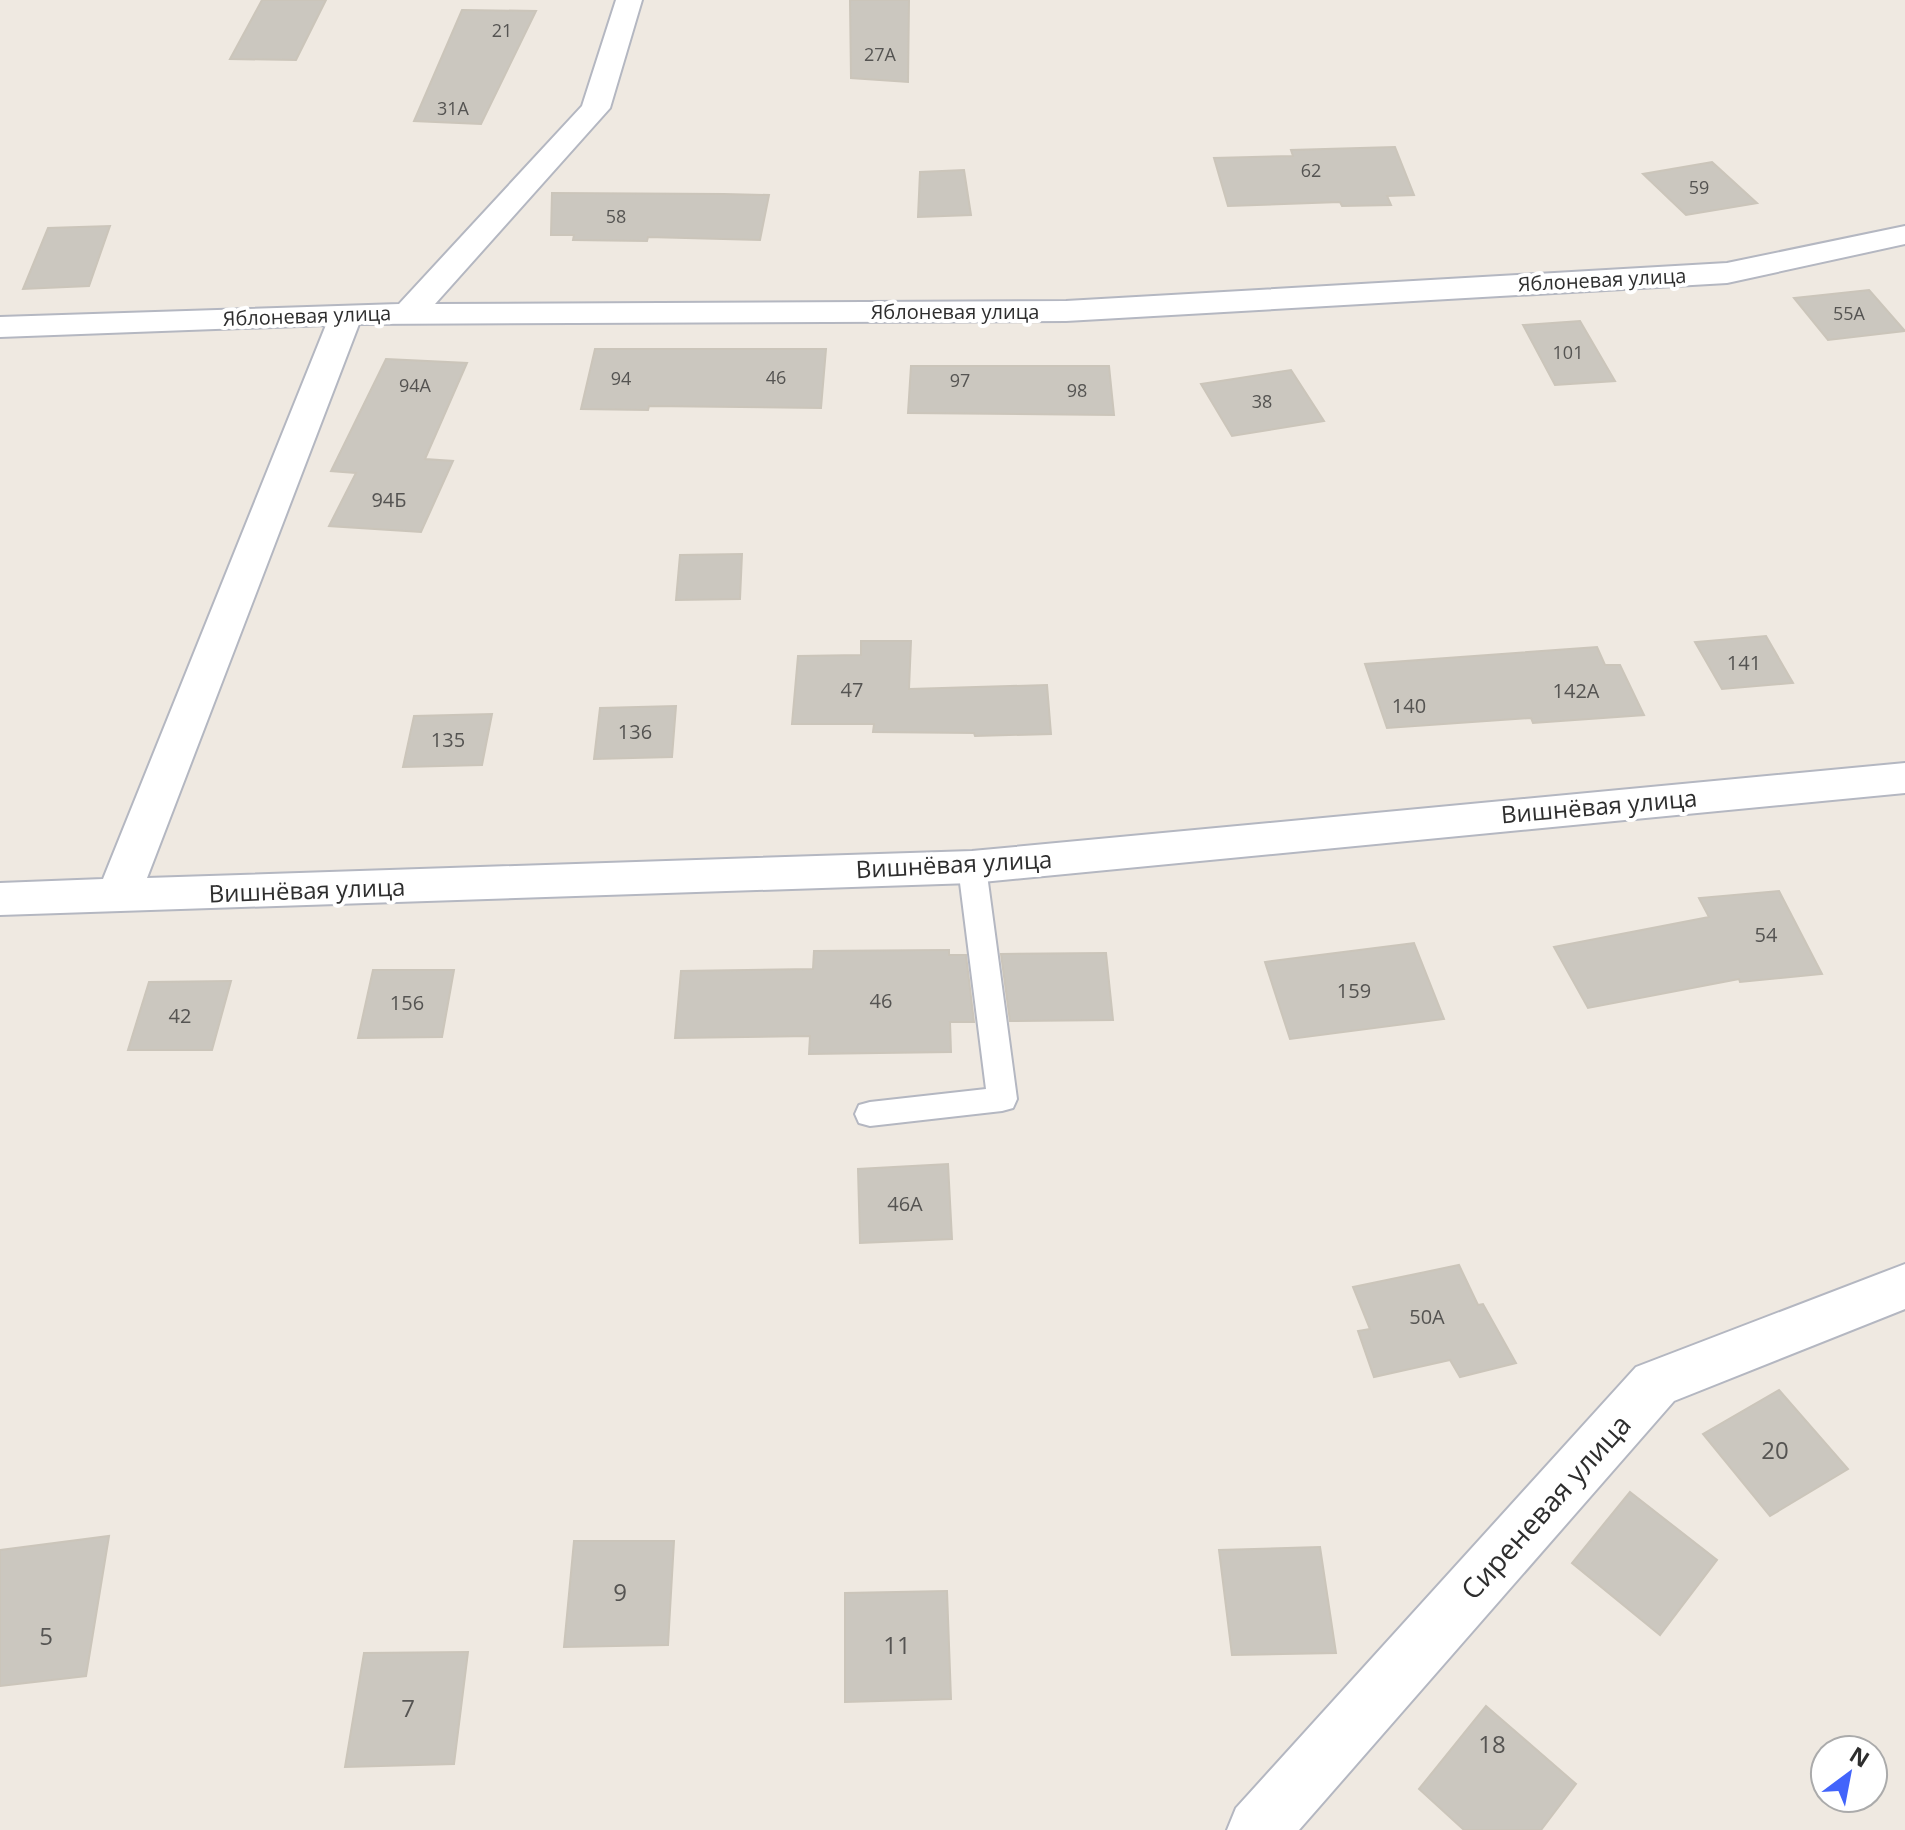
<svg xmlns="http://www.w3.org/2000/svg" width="1905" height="1830" font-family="'Open Sans',sans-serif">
	<rect width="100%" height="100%" fill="#efe9e1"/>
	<g fill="#cbc7bf" stroke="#cbc5ba" stroke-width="2">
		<polygon points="262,0 326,0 296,60 230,59"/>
		<polygon points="850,0 909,0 908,82 851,78"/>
		<polygon points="462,10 536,11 481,124 414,121"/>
		<polygon points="1395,147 1414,195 1387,196 1391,205 1342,206 1340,202 1228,206 1214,158 1293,156 1291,150"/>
		<polygon points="1712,162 1757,203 1686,215 1643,174"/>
		<polygon points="964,170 971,215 918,217 920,172"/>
		<polygon points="552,193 724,194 769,195 760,240 648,237 647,241 573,240 574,235 551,235"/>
		<polygon points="110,226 89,286 23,289 48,228"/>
		<polygon points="1869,290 1905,331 1828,340 1794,298"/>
		<polygon points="1580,321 1615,381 1555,385 1523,325"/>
		<polygon points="595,349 826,349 821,408 649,406 648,410 581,409"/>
		<polygon points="386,359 467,363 425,459 453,461 421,532 329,526 356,473 331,471"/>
		<polygon points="911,366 1109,366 1114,415 908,413"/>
		<polygon points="1291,370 1324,421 1232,436 1201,384"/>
		<polygon points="742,554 740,599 676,600 680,555"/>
		<polygon points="1766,636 1793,683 1722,689 1695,642"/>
		<polygon points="861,641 911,641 909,689 1047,685 1051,734 975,736 974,733 873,732 874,724 792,724 798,656 861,655"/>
		<polygon points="1597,647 1605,665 1620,665 1644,715 1533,723 1531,718 1387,728 1365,664"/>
		<polygon points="676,706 672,757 594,759 600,708"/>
		<polygon points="492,714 482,765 403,767 414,716"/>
		<polygon points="1779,891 1822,974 1740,982 1739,979 1588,1008 1554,947 1709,917 1699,898"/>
		<polygon points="1414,943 1444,1019 1290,1039 1265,962"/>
		<polygon points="949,950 949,955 966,955 974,1022 950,1022 951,1052 809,1054 810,1036 675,1038 681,971 813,969 814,951"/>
		<polygon points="1106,953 1113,1020 1010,1021 1001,954"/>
		<polygon points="373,970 454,970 442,1037 358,1038"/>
		<polygon points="231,981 212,1050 128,1050 149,982"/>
		<polygon points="948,1164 952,1239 860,1243 858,1169"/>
		<polygon points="1459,1265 1478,1305 1483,1304 1516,1363 1460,1377 1450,1360 1374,1377 1358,1331 1370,1329 1353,1287"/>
		<polygon points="1779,1390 1848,1469 1770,1516 1703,1434"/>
		<polygon points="1630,1492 1717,1560 1660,1635 1572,1563"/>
		<polygon points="109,1536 86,1676 0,1686 0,1550"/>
		<polygon points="574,1541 674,1541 668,1645 564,1647"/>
		<polygon points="1320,1547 1336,1653 1232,1655 1219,1550"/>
		<polygon points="947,1591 951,1699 845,1702 845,1593"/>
		<polygon points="468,1652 454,1764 345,1767 364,1653"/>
		<polygon points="1486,1706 1576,1784 1541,1830 1464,1830 1419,1789"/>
	</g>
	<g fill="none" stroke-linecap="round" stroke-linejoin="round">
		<defs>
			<polygon id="service" points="972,857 982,860 986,867 1017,1099 1013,1108 1002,1111 870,1126 859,1123 855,1114 859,1105 870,1102 986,1089 958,867 962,860"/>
			<g id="minor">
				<polygon points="616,0 642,0 610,108 435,304 1066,301 1727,263 1905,226 1905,244 1727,283 1066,321 359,324 147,878 972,851 1905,763 1905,793 972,883 0,915 0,883 103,879 326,325 0,337 0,317 399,304 582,106"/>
				<polygon points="1905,1264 1905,1309 1674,1401 1299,1830 1227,1830 1236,1808 1636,1367"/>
			</g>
		</defs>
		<use href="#service" stroke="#b4b7c1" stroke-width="4"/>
		<use href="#minor" stroke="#b4b7c1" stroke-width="4"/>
		<use href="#service" fill="#fff" fill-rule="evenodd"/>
		<use href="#minor" fill="#fff" fill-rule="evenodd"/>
	</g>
	<g text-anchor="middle" stroke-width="8" stroke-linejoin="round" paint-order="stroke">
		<g font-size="18" fill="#555452">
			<text x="502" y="37">21</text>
			<text x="880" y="61">27А</text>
			<text x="453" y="115">31А</text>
			<text x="1311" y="177">62</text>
			<text x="1699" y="194">59</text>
			<text x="616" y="223">58</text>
			<text x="1849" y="320">55А</text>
			<text x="1568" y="359">101</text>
			<text x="776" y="384">46</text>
			<text x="621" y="385">94</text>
			<text x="960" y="387">97</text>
			<text x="415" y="392">94А</text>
			<text x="1077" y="397">98</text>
			<text x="1262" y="408">38</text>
		</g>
		<g font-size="20" fill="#2e2e2e" stroke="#fff">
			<text transform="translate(1602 280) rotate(-3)" y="7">Яблоневая улица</text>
			<text x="955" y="319">Яблоневая улица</text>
			<text transform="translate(307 316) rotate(-2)" y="7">Яблоневая улица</text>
		</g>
		<g font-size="20" fill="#555452">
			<text x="389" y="507">94Б</text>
			<text x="1744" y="670">141</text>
			<text x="852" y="697">47</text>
			<text x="1576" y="698">142А</text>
			<text x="1409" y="713">140</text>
			<text x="635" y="739">136</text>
			<text x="448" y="747">135</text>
			<text x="1766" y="942">54</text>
			<text x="1354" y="998">159</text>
			<text x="881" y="1008">46</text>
			<text x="407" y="1010">156</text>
			<text x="180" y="1023">42</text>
			<text x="905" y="1211">46А</text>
			<text x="1427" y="1324">50А</text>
		</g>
		<g font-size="24" fill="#2e2e2e" stroke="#fff">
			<text transform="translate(1599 807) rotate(-5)" y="8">Вишнёвая улица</text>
			<text transform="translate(954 865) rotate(-3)" y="8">Вишнёвая улица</text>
			<text transform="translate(307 891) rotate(-2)" y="8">Вишнёвая улица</text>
		</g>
		<g font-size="24" fill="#555452">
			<text x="1775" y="1459">20</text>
			<text x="620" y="1601">9</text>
			<text x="46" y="1645">5</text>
			<text x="897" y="1654">11</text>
			<text x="408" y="1717">7</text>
			<text x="1492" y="1753">18</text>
		</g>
		<g font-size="28" fill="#2e2e2e" stroke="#fff">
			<text transform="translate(1546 1507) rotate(-48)" y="10">Сиреневая улица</text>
		</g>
	</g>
	<g transform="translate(1849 1774) rotate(32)"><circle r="38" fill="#ffffff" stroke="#ababab" stroke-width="2"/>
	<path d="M0-6L14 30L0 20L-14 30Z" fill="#4264fb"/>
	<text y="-12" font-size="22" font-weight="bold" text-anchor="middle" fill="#2e2e2e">N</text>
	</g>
</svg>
